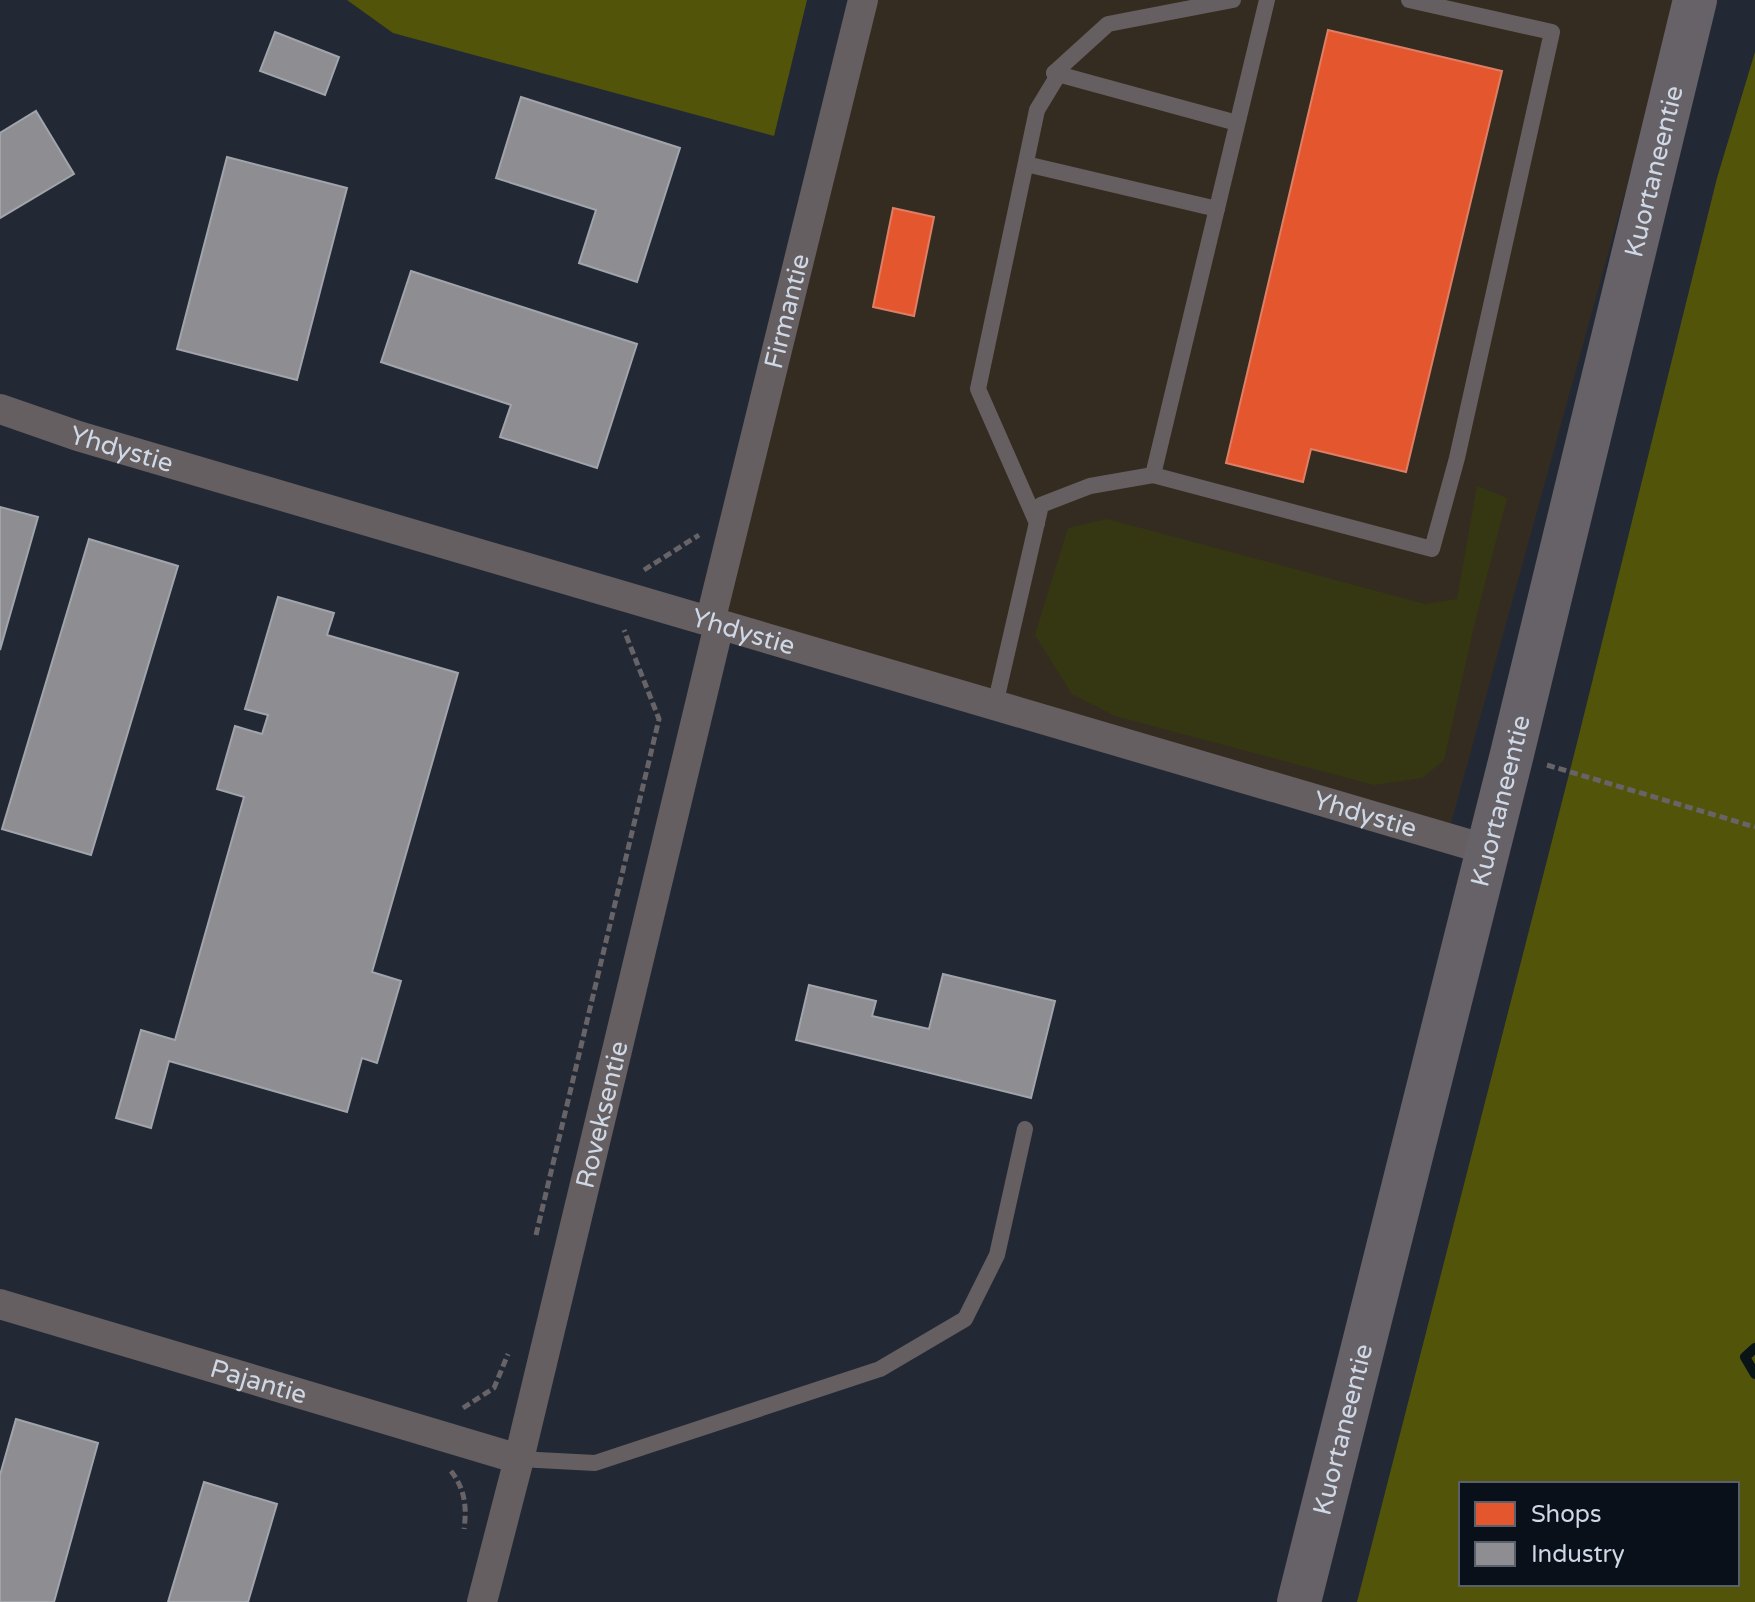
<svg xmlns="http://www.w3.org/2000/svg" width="1755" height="1602" font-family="'Varela Round',sans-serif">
	<rect width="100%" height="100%" fill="#222935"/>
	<polygon fill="#342c20" points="863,0 1678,0 1447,838 710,622"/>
	<polygon fill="#353713" points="1477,486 1507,498 1474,626 1444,760 1422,778 1374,785 1115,716 1072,694 1035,635 1068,528 1107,519 1425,604 1457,599"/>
	<g fill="#52540a" fill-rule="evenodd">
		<polygon points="347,0 807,0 774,136 393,33"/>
		<path d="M 1755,52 L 1755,1602 L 1357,1602 L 1577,743 L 1717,178 ZM 1737,1484 L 1737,1584 L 1461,1584 L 1461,1484 Z"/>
	</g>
	<g fill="#e4572e" stroke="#de7e65" stroke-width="2">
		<polygon points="1328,30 1502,71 1406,472 1311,449 1303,482 1226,463"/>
		<polygon points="893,208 934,217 914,316 873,307"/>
	</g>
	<g fill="#8d8d92" stroke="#a1a4ab" stroke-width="2">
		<polygon points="275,32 339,57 325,95 260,71"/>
		<polygon points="521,97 680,148 637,282 579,263 596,210 496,178"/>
		<polygon points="36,111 74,174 0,218 0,133"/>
		<polygon points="227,157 347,188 297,380 177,349"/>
		<polygon points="411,271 637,344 597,468 500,437 511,405 381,362"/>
		<polygon points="0,507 38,517 0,650"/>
		<polygon points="89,539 178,566 91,855 2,829"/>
		<polygon points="278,597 334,613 327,635 458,673 372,972 401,981 377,1063 362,1058 347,1112 169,1061 151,1128 116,1118 141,1030 175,1040 244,797 217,789 235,726 262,734 268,715 245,709"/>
		<polygon points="943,974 1055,1001 1031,1098 796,1040 809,985 876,1001 872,1016 929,1029"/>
		<polygon points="16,1419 98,1443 54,1602 0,1602 0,1475"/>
		<polygon points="204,1482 277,1504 248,1602 168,1602"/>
	</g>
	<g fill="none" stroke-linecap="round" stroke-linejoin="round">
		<polyline stroke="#081415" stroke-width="10" points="1755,1348 1745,1357 1755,1374"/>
		<g stroke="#676367" stroke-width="5" stroke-dasharray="8 4" stroke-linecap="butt">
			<polyline points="644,570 699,535"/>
			<polyline points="1547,765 1755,827"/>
			<polyline points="536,1235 659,719 624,630"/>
			<polyline points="463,1408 494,1388 508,1354"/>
			<path d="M 451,1471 C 465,1489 467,1507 464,1529"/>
		</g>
		<g stroke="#655f61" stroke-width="16">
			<polyline points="1054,73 1237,123"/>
			<polyline points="1026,164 1217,209"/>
			<polyline points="1153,475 1267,0"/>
			<polyline points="1037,523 978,389 1037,110 1057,77 1054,73 1108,24 1233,0"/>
			<polyline points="995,705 1041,505 1090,486 1153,475 1432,549 1457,458 1552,32 1409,0"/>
			<polyline points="519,1459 595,1463 880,1369 965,1319 997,1255 1025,1129"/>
		</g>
		<g stroke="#655f61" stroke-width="30">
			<path id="s1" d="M 0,409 L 78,436 L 1488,850"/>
			<path id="s2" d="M 710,622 L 863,0"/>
			<path id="s3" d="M 0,1304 L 519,1459"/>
			<path id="s4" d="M 482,1602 L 519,1459 L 719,625"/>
		</g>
		<path stroke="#676268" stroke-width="44" id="s5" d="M 1299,1602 L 1512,754 L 1695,0"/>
	</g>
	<g text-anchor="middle" stroke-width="8" stroke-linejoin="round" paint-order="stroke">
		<g font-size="26" fill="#cfd8e6" stroke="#0a101a">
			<text dy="9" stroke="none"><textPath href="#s5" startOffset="1474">Kuortaneentie</textPath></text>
			<text dy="9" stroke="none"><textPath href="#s2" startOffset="320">Firmantie</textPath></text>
			<text dy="9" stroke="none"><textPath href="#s1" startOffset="128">Yhdystie</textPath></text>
			<text dy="9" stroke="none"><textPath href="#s1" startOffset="776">Yhdystie</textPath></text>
			<text dy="9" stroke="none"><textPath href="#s5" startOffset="826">Kuortaneentie</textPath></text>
			<text dy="9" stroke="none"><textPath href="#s1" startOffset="1424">Yhdystie</textPath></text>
			<text dy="9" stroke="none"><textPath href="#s4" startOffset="502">Roveksentie</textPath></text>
			<text dy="9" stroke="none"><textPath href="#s3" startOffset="270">Pajantie</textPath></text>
			<text dy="9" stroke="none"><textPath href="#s5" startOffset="178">Kuortaneentie</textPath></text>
		</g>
	</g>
	<rect x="1459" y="1482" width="280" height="104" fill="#0a101a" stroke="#59606c" stroke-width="2"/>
	<rect x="1475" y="1502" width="40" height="24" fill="#e4572e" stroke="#59606c" stroke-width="2"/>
	<text x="1531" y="1522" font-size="24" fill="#cfd8e6">Shops</text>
	<rect x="1475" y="1542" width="40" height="24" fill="#8d8d92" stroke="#59606c" stroke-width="2"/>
	<text x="1531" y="1562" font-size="24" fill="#cfd8e6">Industry</text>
</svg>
